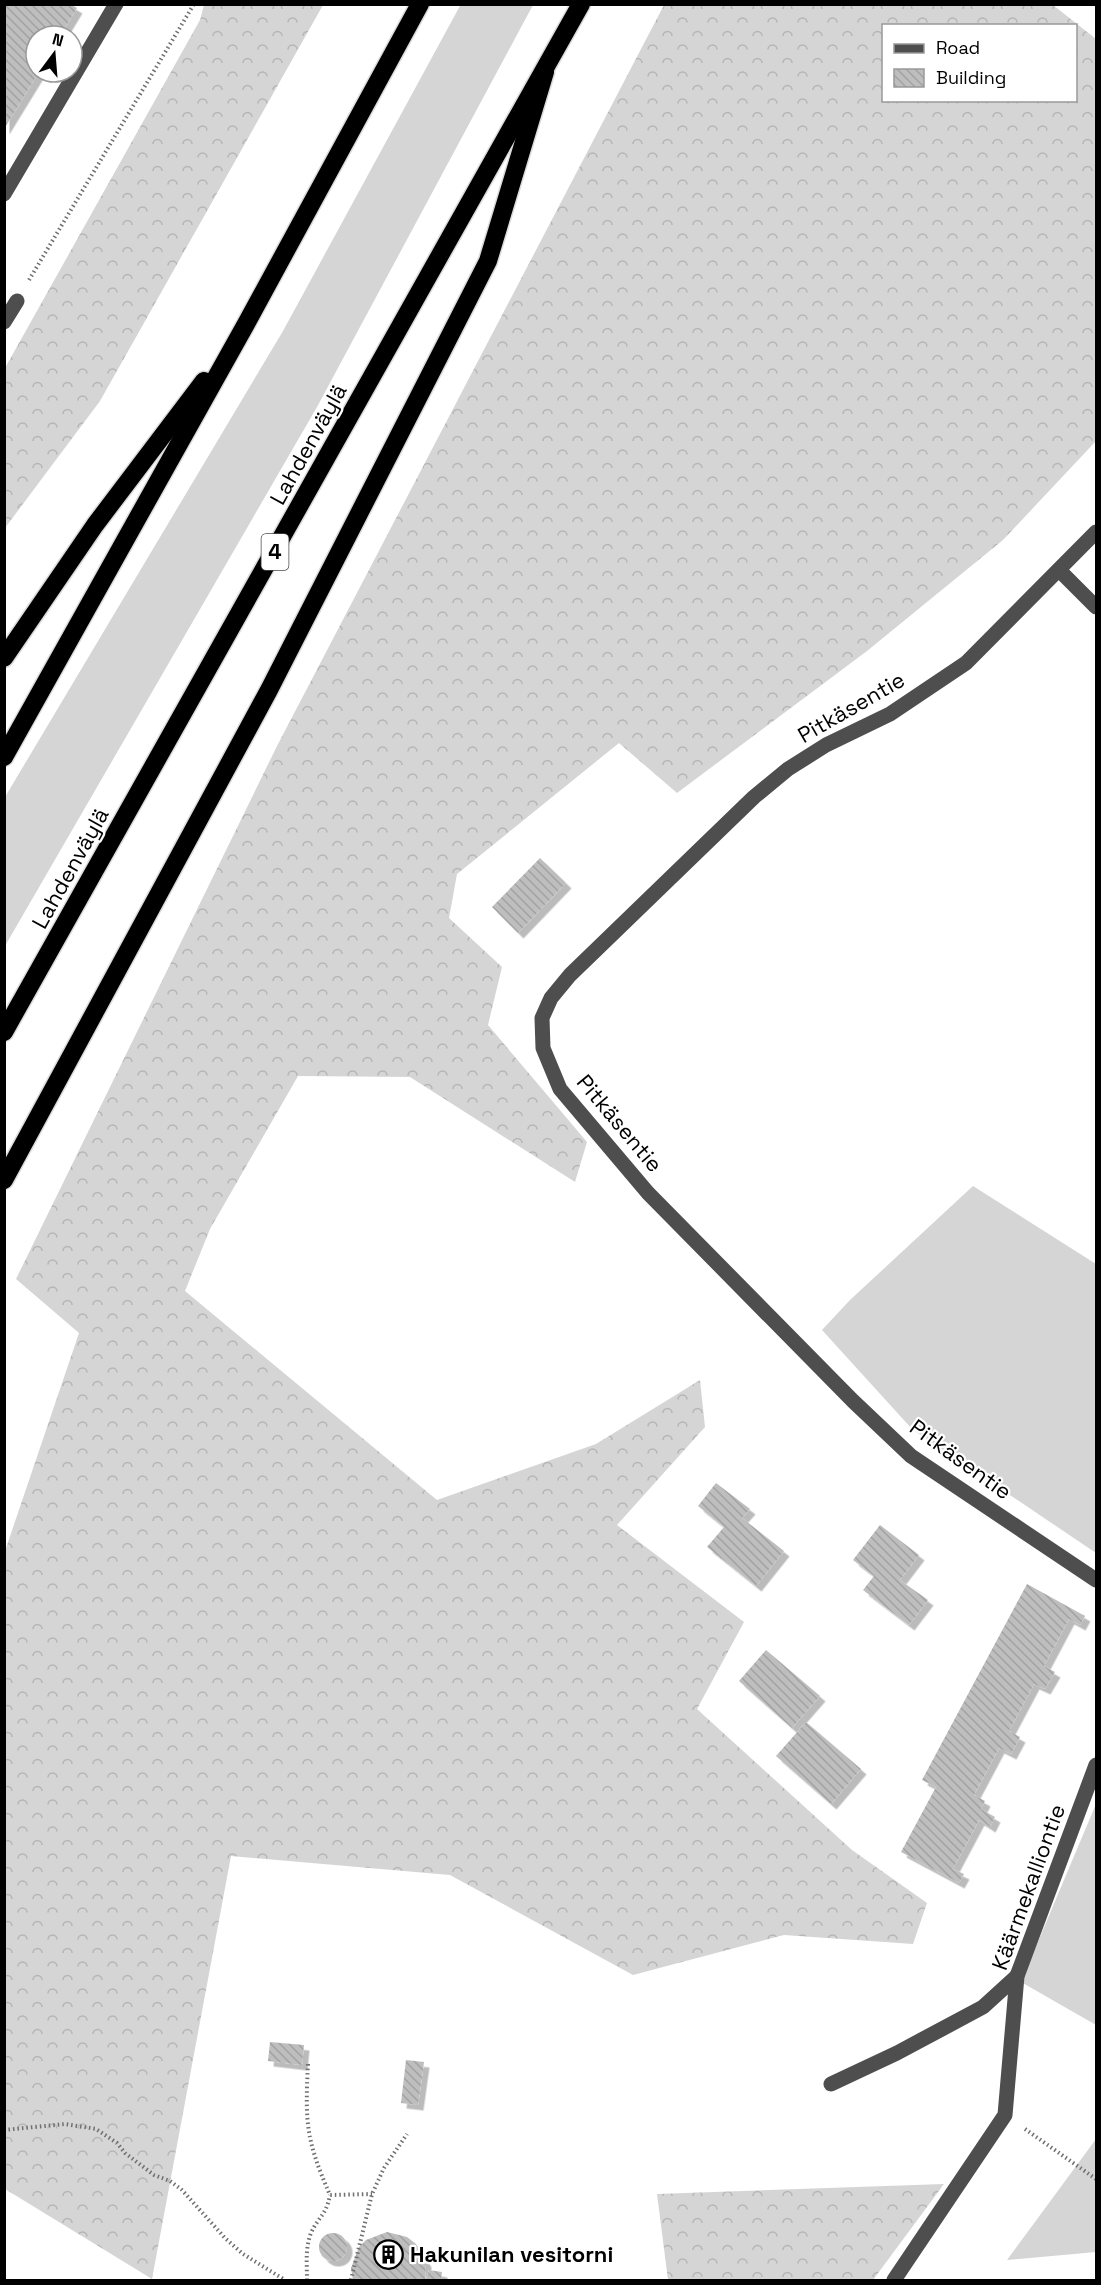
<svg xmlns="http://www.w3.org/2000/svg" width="1101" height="2285" font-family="'Space Grotesk',sans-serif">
	<defs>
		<pattern id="forest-crowns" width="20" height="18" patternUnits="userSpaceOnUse" patternTransform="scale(1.5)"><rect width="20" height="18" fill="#d5d5d5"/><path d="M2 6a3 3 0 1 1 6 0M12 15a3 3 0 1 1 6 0" fill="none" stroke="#b5b5b5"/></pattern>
		<pattern id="building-back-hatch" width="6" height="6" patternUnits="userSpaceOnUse" patternTransform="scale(1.5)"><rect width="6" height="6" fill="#bebebe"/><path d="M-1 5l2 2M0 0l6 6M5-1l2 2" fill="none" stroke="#a2a2a2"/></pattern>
		<filter id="shadow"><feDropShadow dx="5.5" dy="5.5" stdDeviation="0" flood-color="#0004"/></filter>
	</defs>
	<rect width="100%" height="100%" fill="#fff"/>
	<g fill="#d5d5d5">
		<polygon points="461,4 533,5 317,407 5,946 5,797 283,331"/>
		<polygon points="973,1186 1096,1264 1096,1553 912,1429 822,1330 850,1300"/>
		<polygon points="1096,1804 1096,2025 1021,1982"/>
		<polygon points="1096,2139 1096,2252 1007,2260"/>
	</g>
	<g fill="url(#forest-crowns)" fill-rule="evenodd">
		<polygon points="204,5 323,5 100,401 5,528 5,368 200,20"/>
		<path d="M 664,5 L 1053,5 L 1096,39 L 1096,441 L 1003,540 L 867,651 L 677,793 L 619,743 L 457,874 L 449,918 L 502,967 L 488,1025 L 587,1142 L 575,1182 L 410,1077 L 298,1076 L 210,1229 L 185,1291 L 437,1500 L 596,1444 L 700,1380 L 705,1427 L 617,1525 L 744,1622 L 697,1709 L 852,1850 L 927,1903 L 913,1944 L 784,1935 L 633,1975 L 450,1875 L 231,1856 L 152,2279 L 5,2189 L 5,1551 L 79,1333 L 16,1279 L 277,746 ZM 884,26 L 1076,26 L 1076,100 L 884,100 Z"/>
		<polygon points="944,2184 873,2280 668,2280 657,2194"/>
	</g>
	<g fill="url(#building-back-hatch)" filter="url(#shadow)">
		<polygon points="4,4 70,4 77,8 60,36 36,36 36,72 39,72 4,129"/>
		<polygon points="540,858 566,883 518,933 492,907"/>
		<polygon points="716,1483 750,1509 742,1518 784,1551 756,1586 707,1547 724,1527 698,1506"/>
		<polygon points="880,1525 919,1555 900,1580 928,1600 909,1625 863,1590 874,1576 853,1560"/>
		<polygon points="1027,1584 1085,1616 1080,1625 1069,1619 1044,1666 1055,1672 1045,1689 1034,1684 1009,1731 1020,1737 1011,1754 999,1748 974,1795 985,1801 981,1809 995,1817 990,1827 979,1820 953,1869 964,1874 959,1883 901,1852 936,1787 922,1780"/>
		<polygon points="766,1650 820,1696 792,1728 739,1681"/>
		<polygon points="806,1722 861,1769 831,1804 776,1756"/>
		<polygon points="270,2042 304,2045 302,2065 268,2061"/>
		<polygon points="406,2060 424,2062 418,2105 401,2103"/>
		<polygon points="387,2232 407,2237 416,2244 426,2262 425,2280 353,2280 351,2268 359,2247 366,2240"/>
		<circle cx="333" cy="2247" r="14"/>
		<polygon points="429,2270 442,2272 441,2280 426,2280"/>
	</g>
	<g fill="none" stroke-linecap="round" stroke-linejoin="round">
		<defs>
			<g id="highway">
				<polyline points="4,658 95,525 204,381"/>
				<polyline points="4,757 246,324 420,4"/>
				<polyline points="4,1032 581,4"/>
				<polyline points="4,1180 269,690 488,261 545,72"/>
			</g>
		</defs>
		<use href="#highway" stroke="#dbdbdb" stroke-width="21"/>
		<g stroke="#707070" stroke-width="4" stroke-dasharray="1.5 3" stroke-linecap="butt">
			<polyline points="29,280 194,4"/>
			<path d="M 308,2064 C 305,2123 306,2140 330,2195 L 372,2194"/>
			<polyline points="1025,2129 1096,2179"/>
			<polyline points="4,2130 65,2124 96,2129 117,2143 125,2153 154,2175 170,2181 182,2190 225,2238 243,2254 285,2280"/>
			<path d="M 307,2280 C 307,2265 305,2248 311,2233 C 318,2217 326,2216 330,2195"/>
			<polyline points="351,2280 372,2194 384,2168 407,2134"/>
		</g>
		<g stroke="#4e4e4e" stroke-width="15">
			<polyline points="4,194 116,4"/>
			<polyline points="4,322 17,301"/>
			<polyline points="1096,532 966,663 890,714 826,745 788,769 754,797 570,975 551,998 542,1018 543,1048 560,1089 648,1193 853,1401 911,1456 1096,1580"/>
			<polyline points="1060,571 1096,607"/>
			<polyline points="831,2084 897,2053 983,2007 1017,1976"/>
			<polyline points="894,2280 1005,2115 1017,1976 1096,1765"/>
		</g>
		<use href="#highway" stroke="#000" stroke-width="18"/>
	</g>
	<defs>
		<symbol id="building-ring" viewBox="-11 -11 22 22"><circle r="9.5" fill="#fff" stroke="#000" stroke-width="1.5"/><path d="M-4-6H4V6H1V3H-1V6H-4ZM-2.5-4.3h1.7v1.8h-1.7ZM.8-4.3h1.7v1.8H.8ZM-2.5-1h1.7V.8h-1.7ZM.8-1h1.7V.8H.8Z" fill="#000"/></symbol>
	</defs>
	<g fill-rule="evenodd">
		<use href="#building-ring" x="372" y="2238" width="33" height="33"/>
	</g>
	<g text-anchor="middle" stroke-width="4.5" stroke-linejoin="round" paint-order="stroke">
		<rect fill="#fff" stroke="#4c4c4c" stroke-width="1.5" x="261.5" y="534" width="27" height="36" rx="4.5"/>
		<g font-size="21" font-weight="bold" fill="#000">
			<text x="275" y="559">4</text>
		</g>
		<g font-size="22" fill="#000" stroke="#fff">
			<text transform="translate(308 444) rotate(-61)" y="8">Lahdenväylä</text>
			<text transform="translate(851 707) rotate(-30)" y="8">Pitkäsentie</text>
			<text transform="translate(70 868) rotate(-61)" y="8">Lahdenväylä</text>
			<text transform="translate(620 1123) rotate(50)" y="8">Pitkäsentie</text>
			<text transform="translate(961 1459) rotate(36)" y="8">Pitkäsentie</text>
			<text transform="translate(1028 1887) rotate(-70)" y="8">Käärmekalliontie</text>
		</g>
		<g font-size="22" font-weight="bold" fill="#000" stroke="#fff" text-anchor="start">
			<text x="410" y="2262">Hakunilan vesitorni</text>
		</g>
	</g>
	<rect width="1101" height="2285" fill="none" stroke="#000000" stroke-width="12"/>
	<rect x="882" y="24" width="195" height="78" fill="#ffffff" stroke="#999999" stroke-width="1.5"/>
	<rect x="894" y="44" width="30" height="9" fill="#4e4e4e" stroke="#999999" stroke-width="1.5"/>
	<text x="936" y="54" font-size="18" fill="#000000">Road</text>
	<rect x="894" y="69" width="30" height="18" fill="url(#building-back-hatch)" stroke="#999999" stroke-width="1.5"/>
	<text x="936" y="84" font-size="18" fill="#000000">Building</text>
	<g transform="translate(54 54) rotate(16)"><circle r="28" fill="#ffffff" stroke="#999999" stroke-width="1.5"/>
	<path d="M0-4.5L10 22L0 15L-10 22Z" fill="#000000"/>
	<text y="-9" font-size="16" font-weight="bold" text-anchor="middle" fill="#000000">N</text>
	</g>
</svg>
